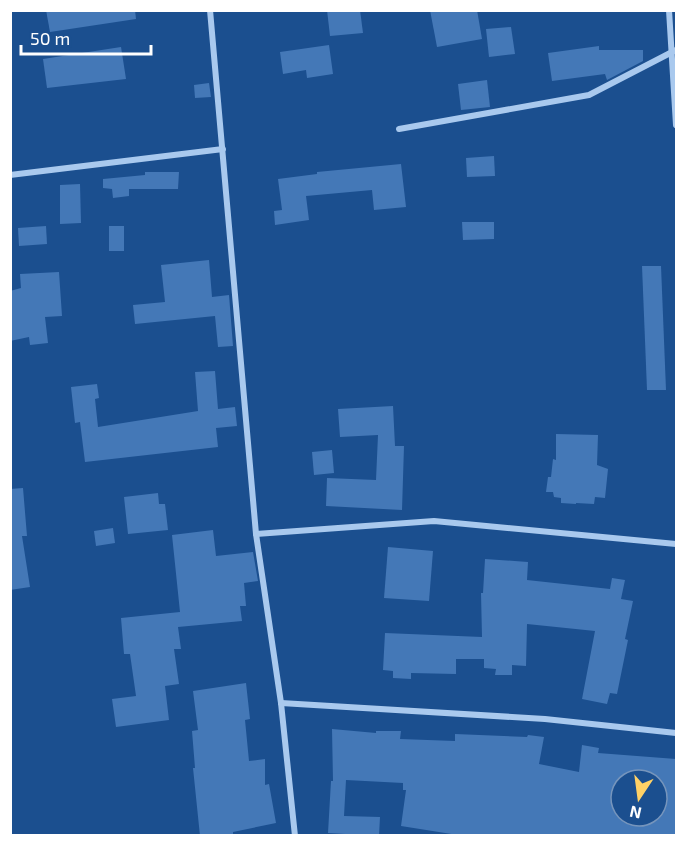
<svg xmlns="http://www.w3.org/2000/svg" width="687" height="846" font-family="'Exo 2',sans-serif">
	<rect width="100%" height="100%" fill="#1b4f8f"/>
	<g fill="#4478b7" fill-rule="evenodd">
		<polygon points="46,10 135,10 136,19 50,32"/>
		<polygon points="327,10 360,10 363,33 330,36"/>
		<polygon points="430,10 477,10 482,39 437,47"/>
		<polygon points="511,27 515,54 489,57 486,29"/>
		<polygon points="329,45 333,74 307,78 306,70 283,74 280,52"/>
		<polygon points="599,46 599,50 643,50 643,61 607,80 605,74 552,81 548,53"/>
		<polygon points="121,47 126,79 47,88 43,59"/>
		<polygon points="487,80 490,107 461,110 458,84"/>
		<polygon points="209,83 211,97 195,98 194,85"/>
		<polygon points="494,156 495,176 467,177 466,158"/>
		<polygon points="401,164 406,207 374,210 372,190 306,196 309,220 275,225 274,211 282,210 278,179 317,174 317,172"/>
		<polygon points="145,172 179,172 178,189 129,189 129,196 113,198 112,189 103,188 103,179 145,175"/>
		<polygon points="80,184 81,223 60,224 60,185"/>
		<polygon points="462,222 494,222 494,239 463,240"/>
		<polygon points="46,226 47,244 19,246 18,228"/>
		<rect x="109" y="226" width="15" height="25"/>
		<polygon points="209,260 212,297 229,295 233,346 218,347 215,316 135,324 133,305 165,302 161,265"/>
		<polygon points="642,266 661,266 666,390 647,390"/>
		<polygon points="59,272 62,316 45,317 48,343 30,345 29,337 10,341 10,291 21,288 20,274"/>
		<polygon points="215,371 218,409 235,407 237,426 216,428 218,447 85,462 80,422 75,423 71,387 97,384 99,398 95,399 98,427 198,411 195,372"/>
		<polygon points="393,406 395,446 404,446 402,510 326,506 327,478 376,480 378,435 340,437 338,409"/>
		<polygon points="556,434 598,435 597,465 608,469 605,498 595,497 594,504 576,503 576,504 561,503 561,498 554,497 553,492 546,492 548,477 551,477 553,459 556,460"/>
		<polygon points="332,450 334,473 314,475 312,452"/>
		<polygon points="23,488 27,536 22,536 30,587 10,590 10,489"/>
		<polygon points="158,493 159,504 165,504 168,530 128,534 124,497"/>
		<polygon points="113,528 115,543 96,546 94,531"/>
		<polygon points="213,530 216,556 253,552 258,581 244,583 246,606 240,606 242,621 178,627 181,649 174,649 179,684 165,686 169,720 116,727 112,699 136,696 130,654 124,654 121,618 180,612 172,535"/>
		<polygon points="388,547 433,551 429,601 384,598"/>
		<polygon points="485,559 528,562 527,580 610,589 612,578 625,580 621,599 633,601 625,639 628,640 617,694 610,693 607,704 582,699 595,631 527,624 526,666 512,665 512,675 495,675 496,669 484,668 484,659 456,659 456,674 411,673 411,679 393,678 393,671 383,670 385,633 482,637 481,593 483,593"/>
		<polygon points="246,683 250,719 245,720 249,761 265,759 265,785 269,784 276,823 233,832 233,836 200,836 193,768 195,768 192,731 198,730 193,691"/>
		<path d="M 332,729 L 376,733 L 376,731 L 401,731 L 400,739 L 455,741 L 455,734 L 527,737 L 528,735 L 544,737 L 539,764 L 579,772 L 582,745 L 599,748 L 598,753 L 676,759 L 676,836 L 464,836 L 401,826 L 406,790 L 403,790 L 403,783 L 346,780 L 344,816 L 380,817 L 379,836 L 328,833 L 331,781 L 333,781 ZM 621,780 L 657,780 L 657,816 L 621,816 Z"/>
	</g>
	<g fill="none" stroke-linecap="round" stroke-linejoin="round">
		<g stroke="#a9c9ee" stroke-width="6">
			<polyline points="210,10 256,534 281,703 295,836"/>
			<polyline points="669,10 676,125"/>
			<polyline points="399,129 589,95 676,50"/>
			<polyline points="10,175 223,149"/>
			<polyline points="256,534 434,521 676,544"/>
			<polyline points="281,703 545,719 676,733"/>
		</g>
	</g>
	<rect width="687" height="846" fill="none" stroke="#ffffff" stroke-width="24"/>
	<g transform="translate(639 798) rotate(193)"><circle r="28" fill="#1b4f8f" stroke="#7695bc" stroke-width="1.5"/>
	<path d="M0-4.5L10 22L0 15L-10 22Z" fill="#ffd166"/>
	<text y="-9" font-size="16" font-weight="bold" text-anchor="middle" fill="#ffffff">N</text>
	</g>
	<path d="M21 45v9h130v-9" fill="none" stroke="#ffffff" stroke-width="3"/>
	<text x="30" y="45" font-size="18" fill="#ffffff" stroke="#1b4f8f" stroke-width="4.5" paint-order="stroke">50 m</text>
</svg>
